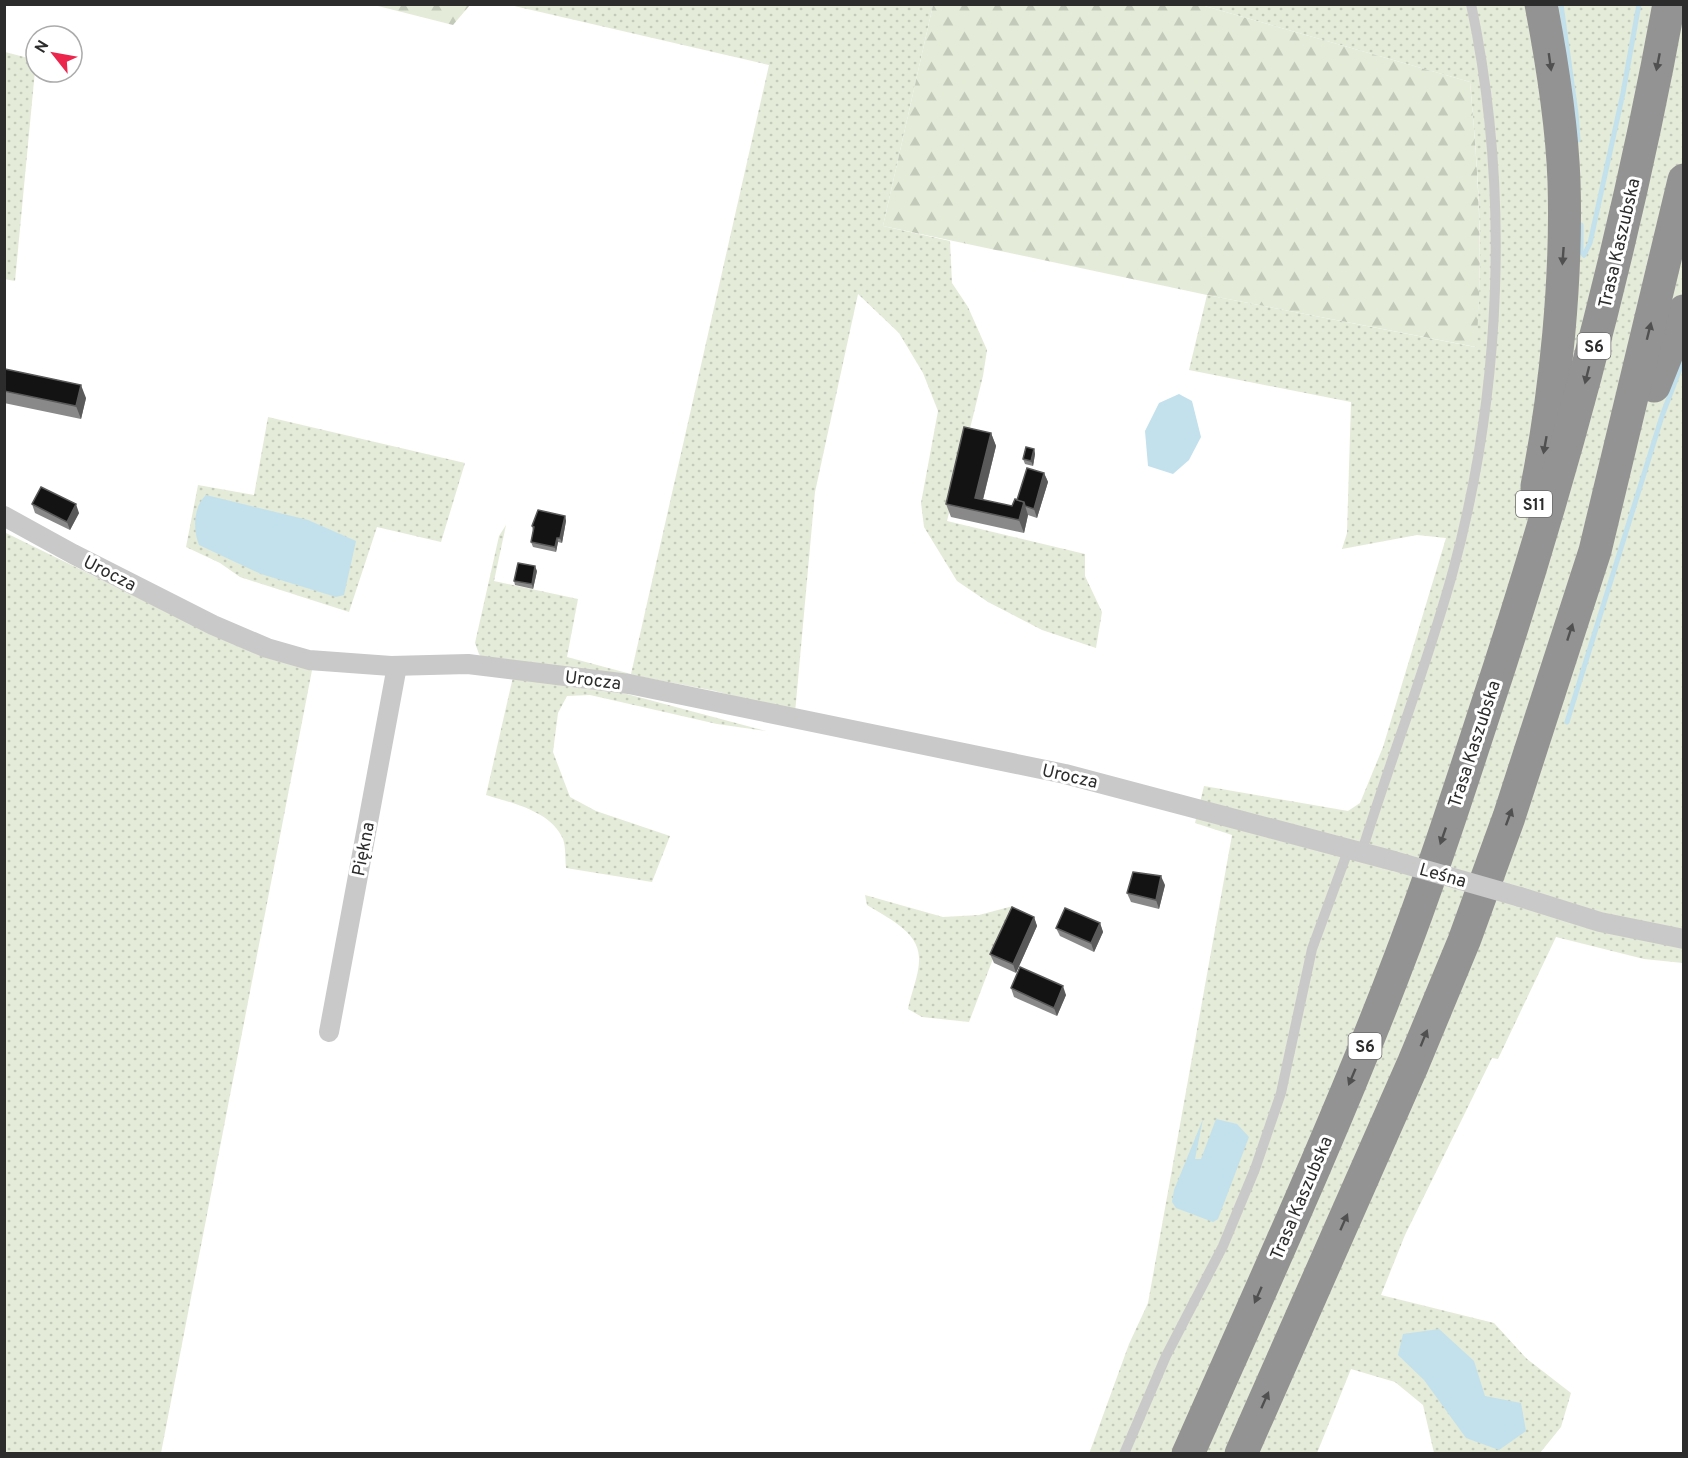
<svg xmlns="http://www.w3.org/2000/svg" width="1688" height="1458" font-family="Overpass,sans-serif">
	<defs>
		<pattern id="grass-dots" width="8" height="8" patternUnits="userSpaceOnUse" patternTransform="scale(1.5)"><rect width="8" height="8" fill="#e4ebd8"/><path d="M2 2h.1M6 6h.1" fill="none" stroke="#c4caba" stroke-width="1.8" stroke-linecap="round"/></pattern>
		<pattern id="forest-firs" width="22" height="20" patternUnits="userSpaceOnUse" patternTransform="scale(1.5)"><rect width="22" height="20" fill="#e4ebd8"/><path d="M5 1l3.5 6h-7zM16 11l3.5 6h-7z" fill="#c4caba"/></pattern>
	</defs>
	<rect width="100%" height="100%" fill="#fff"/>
	<g fill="url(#grass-dots)">
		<polygon points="510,5 933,5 883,226 950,241 952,283 968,307 987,350 983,376 947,521 1085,554 1085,576 1102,612 1096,648 1042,630 988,602 957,581 924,527 921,503 938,411 923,373 899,333 858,294 815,492 795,713 715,691 632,675 485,662 479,654 475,643 499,536 506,525 494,581 578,599 567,657 631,674 769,65"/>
		<path d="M 1201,5 L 1683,5 L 1683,963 L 1644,959 L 1556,937 L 1498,1059 L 1492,1058 L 1405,1235 L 1381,1295 L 1494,1323 L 1527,1359 L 1571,1393 L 1561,1427 L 1540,1453 L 1434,1453 L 1423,1405 L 1395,1382 L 1351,1369 L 1317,1453 L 1089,1454 L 1129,1344 L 1148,1303 L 1232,835 L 1195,823 L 1204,786 L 1348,811 L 1360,803 L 1383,747 L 1446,538 L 1417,535 L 1342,549 L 1347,533 L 1351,402 L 1189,370 L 1207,295 L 1475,347 C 1485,258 1478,171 1470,82 Z"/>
		<polygon points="5,52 36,60 15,281 4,279"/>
		<polygon points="268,417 465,463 441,542 377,527 349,612 240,577 220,563 186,547 198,485 254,495"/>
		<polygon points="4,532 143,600 313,665 161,1453 5,1453"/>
		<path d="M 513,677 L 627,694 L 766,731 L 717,724 L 590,695 L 567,696 L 558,713 L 553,752 L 570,797 L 596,811 L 670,836 L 652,882 L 566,868 C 565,860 566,847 563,839 C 551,811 512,803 486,795 Z"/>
		<path d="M 865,895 L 943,917 L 979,915 L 1013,906 L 969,1022 L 922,1017 L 908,1009 C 911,993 920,973 919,957 C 918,931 886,917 867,905 Z"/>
	</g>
	<g fill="url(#forest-firs)">
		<polygon points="374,5 470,5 453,25"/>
		<path d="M 933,5 L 1201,5 L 1470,82 C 1478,171 1484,258 1476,347 L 1207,295 L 883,226 Z"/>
	</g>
	<g fill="#c3e1ec">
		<polygon points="1179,394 1192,401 1201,437 1189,460 1173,474 1148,466 1145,431 1159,403"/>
		<path d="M 206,495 L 308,520 L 356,541 L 344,595 L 336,597 L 261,574 L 199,545 C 193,530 193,507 206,495 Z"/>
		<polygon points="1203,1119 1195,1159 1201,1159 1216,1119 1237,1124 1249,1137 1218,1219 1213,1222 1176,1208 1172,1202 1174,1190"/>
		<polygon points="1439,1329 1474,1361 1485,1396 1521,1403 1526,1431 1499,1450 1466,1438 1424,1380 1398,1355 1403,1334"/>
	</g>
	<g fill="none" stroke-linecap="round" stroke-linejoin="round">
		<g stroke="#c3e1ec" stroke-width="5">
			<polyline points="1561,4 1576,113 1578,140"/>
			<polyline points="1581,225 1581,252 1584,255"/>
			<polyline points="1584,255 1590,243 1623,93 1639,4"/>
			<polyline points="1567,722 1662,416 1684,358"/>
		</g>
		<g stroke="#c9c9c9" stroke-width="10">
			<path d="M 1362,851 C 1391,758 1427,666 1453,571 C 1502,390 1510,188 1471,4"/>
			<polyline points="1124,1454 1166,1356 1223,1246 1255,1169 1281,1093 1312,949 1349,848"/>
		</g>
		<g stroke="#c9c9c9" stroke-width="20">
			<polyline points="4,516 73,554 213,625 267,648 309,660 391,666 468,664 629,684 1065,774 1394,861"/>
			<polyline points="1520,897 1600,922 1684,939"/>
			<polyline points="329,1032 397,666"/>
		</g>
		<g stroke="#939393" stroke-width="33">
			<polyline points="1654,386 1684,311"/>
			<path d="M 1537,486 C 1556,391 1567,277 1564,181 C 1562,123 1552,62 1541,4"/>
			<path d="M 1188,1454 C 1261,1289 1336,1126 1400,958 C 1431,877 1458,794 1485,711 C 1562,479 1625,245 1669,4"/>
			<polyline points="1241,1454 1413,1064 1464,941 1509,817 1595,551 1684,180"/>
		</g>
		<polyline stroke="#c9c9c9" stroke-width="20" points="1394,861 1520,897"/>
	</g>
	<g fill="#898989">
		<polygon points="4,373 86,398 81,419 4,403"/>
		<polygon points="991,433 996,446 983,500 1012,506 1017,500 1044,473 1048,482 1037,518 1028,515 1024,533 951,517 946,504"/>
		<polygon points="1034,449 1035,454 1033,466 1025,464 1023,459"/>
		<polygon points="32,504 79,513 70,530 35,513"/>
		<polygon points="565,516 566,521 562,543 558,542 556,552 533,547 531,542 533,531 532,526"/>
		<polygon points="537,571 533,589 515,585 514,581"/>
		<polygon points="1165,885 1159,909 1131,902 1127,893"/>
		<polygon points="1034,917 1037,926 1016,973 994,963 990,954"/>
		<polygon points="1100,923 1103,932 1094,952 1060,936 1056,928"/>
		<polygon points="1011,988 1066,995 1057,1016 1014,997"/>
	</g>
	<g fill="#5a5a5a">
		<polygon points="81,385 86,398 81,419 76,406"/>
		<polygon points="991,433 996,446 980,511 975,498"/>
		<polygon points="1034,449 1035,454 1033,466 1031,461"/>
		<polygon points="1044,473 1048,482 1037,518 1034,509"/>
		<polygon points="1024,502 1028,515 1024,533 1019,520"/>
		<polygon points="76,504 79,513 70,530 67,522"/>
		<polygon points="565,516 566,521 562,543 560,538"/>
		<polygon points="557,538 558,542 556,552 555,547"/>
		<polygon points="535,566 537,571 533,589 532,584"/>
		<polygon points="1161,876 1165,885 1159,909 1156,900"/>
		<polygon points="1034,917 1037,926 1016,973 1013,964"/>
		<polygon points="1100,923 1103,932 1094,952 1091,943"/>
		<polygon points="1063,986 1066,995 1057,1016 1054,1008"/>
	</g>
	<g fill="#131313" stroke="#5a5a5a" stroke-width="1.5">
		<polygon points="5,369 81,385 76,406 4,391"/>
		<polygon points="964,427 991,433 975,498 1012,506 1015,499 1024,502 1019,520 946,504"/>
		<polygon points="1026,447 1034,449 1031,461 1023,459"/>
		<polygon points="1027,468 1044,473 1034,509 1025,506 1024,502 1017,500"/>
		<polygon points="41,487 76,504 67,522 32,504"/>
		<polygon points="538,510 565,516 560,538 557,538 555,547 531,542 534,527 532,526"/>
		<polygon points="518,563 535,566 532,584 514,581"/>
		<polygon points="1133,872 1161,876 1156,900 1127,893"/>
		<polygon points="1012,907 1034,917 1013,964 990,954"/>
		<polygon points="1065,908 1100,923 1091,943 1056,928"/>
		<polygon points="1020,967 1063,986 1054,1008 1011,988"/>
	</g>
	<defs><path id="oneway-solid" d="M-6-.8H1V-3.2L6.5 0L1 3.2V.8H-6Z" transform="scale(1.5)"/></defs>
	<g fill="#505050">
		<use href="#oneway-solid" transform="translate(1550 62) rotate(82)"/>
		<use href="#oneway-solid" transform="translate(1658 62) rotate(101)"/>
		<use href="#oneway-solid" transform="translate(1563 256) rotate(94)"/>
		<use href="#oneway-solid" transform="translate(1649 331) rotate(-76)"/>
		<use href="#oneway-solid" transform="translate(1587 375) rotate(104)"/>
		<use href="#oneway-solid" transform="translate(1545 445) rotate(100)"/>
		<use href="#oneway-solid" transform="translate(1570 632) rotate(-72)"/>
		<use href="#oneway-solid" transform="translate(1509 817) rotate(-70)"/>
		<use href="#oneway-solid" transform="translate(1443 836) rotate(109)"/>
		<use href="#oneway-solid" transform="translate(1424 1038) rotate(-68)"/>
		<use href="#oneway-solid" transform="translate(1352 1077) rotate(113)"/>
		<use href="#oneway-solid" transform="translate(1344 1222) rotate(-66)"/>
		<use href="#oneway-solid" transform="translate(1258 1295) rotate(114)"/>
		<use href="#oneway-solid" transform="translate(1265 1400) rotate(-66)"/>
	</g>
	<g text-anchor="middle" stroke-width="6" stroke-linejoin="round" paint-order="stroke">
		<g fill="#fff" stroke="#6b6b6b" stroke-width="1.5">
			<rect x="1577.5" y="333" width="33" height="26" rx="4.5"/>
			<rect x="1516" y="491" width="36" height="26" rx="4.5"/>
			<rect x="1348.5" y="1033" width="33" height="26" rx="4.5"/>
		</g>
		<g font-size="16" font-weight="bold" fill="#2c2c2c">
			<text x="1594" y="352">S6</text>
			<text x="1534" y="510">S11</text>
			<text x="1365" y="1052">S6</text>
		</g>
		<g font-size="18" fill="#2c2c2c" stroke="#fff">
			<text transform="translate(1619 243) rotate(-77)" y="6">Trasa Kaszubska</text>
			<text transform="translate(110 573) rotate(27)" y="6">Urocza</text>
			<text transform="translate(593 680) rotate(7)" y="6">Urocza</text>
			<text transform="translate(1474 744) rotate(-72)" y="6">Trasa Kaszubska</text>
			<text transform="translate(1070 776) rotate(13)" y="6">Urocza</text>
			<text transform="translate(363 849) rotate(-79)" y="6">Piękna</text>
			<text transform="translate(1443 875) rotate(16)" y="6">Leśna</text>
			<text transform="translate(1301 1198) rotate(-67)" y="6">Trasa Kaszubska</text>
		</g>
	</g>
	<rect width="1688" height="1458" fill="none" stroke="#2c2c2c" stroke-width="12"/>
	<g transform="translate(54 54) rotate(301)"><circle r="28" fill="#ffffff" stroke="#ababab" stroke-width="1.5"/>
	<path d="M0-4.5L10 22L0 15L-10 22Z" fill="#eb254c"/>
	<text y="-9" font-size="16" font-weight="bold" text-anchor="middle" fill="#2c2c2c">N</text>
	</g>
</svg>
